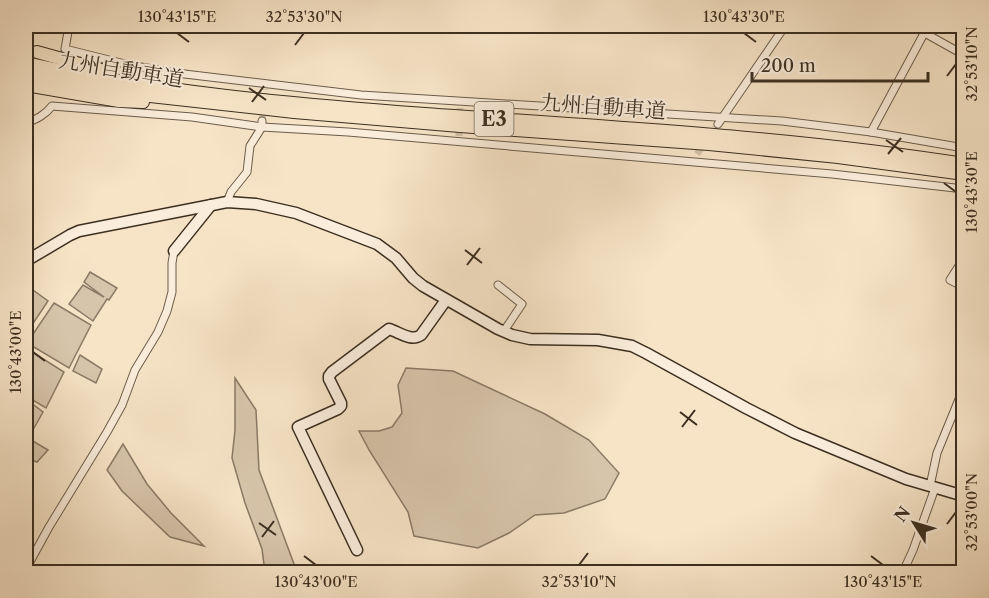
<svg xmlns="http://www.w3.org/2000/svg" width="989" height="598" font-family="'Libre Caslon Text','Noto Serif JP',serif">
	<rect width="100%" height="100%" fill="#f7e4c7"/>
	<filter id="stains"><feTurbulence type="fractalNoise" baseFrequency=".00333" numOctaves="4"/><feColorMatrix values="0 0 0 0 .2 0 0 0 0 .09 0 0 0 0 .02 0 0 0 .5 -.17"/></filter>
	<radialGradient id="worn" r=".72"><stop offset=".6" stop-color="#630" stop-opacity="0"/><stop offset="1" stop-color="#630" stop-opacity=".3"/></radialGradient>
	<g fill="#d7c5ab" stroke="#8a7a66" stroke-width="1.5">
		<polygon points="90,272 117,288 109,300 107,299 93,321 69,304 83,285 104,297 84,282"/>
		<polygon points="26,285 48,301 26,334 26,299 27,297 26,297"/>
		<polygon points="54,303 91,325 69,368 27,343"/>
		<polygon points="26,348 64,372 46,408 26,396"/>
		<polygon points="80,355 102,369 96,383 73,371"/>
		<polygon points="406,368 453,371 545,414 589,440 619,473 605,499 564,513 535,515 509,533 478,548 414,536 408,512 369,450 359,431 379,431 392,427 402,413 398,385"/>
		<polygon points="235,378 256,410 259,470 297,572 265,572 262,549 245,503 232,458 235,430"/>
		<polygon points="26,399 43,412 29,437 26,434"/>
		<polygon points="26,437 48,450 37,462 26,458"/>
		<polygon points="123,444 147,484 171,513 204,546 170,537 122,491 107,470"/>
	</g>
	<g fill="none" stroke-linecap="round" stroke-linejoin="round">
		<g stroke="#d2c0a6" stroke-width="7" stroke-dasharray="7 3.5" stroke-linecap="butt">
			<polyline points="262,121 265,89"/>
			<polyline points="459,136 460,106"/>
			<polyline points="697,154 718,124"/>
		</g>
		<defs>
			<g id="street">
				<polyline points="69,26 65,49 129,65 176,73 361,95 782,121 871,132 964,148"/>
				<polyline points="923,32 964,55"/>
				<path d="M 26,123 C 37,119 45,115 52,106 L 192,117 L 262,127 L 348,132 L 832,174 L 964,189"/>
				<polyline points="718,124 785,26"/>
				<polyline points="871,132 928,26"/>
				<polyline points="227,202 231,192 247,172 250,146 262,127 262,121"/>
				<polyline points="964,258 950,280 964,287"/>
				<polyline points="498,285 522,304 504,331"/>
				<polyline points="930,486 937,453 964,387"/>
				<polyline points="26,569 49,527 107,432 122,405 135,370 158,332 167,311 172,292 172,263 174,251"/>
				<polyline points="903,572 913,550 935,488"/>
			</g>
			<g id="secondary">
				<polyline points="174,251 211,205"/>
				<polyline points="26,261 70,235 79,231 227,202 256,204 296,213 377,244 396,258 413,278 423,286 498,329 512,335 530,339 598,340 632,346 646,353 746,408 795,433 906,479 964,496"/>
				<path d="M 357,550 L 298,427 L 338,409 L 341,406 L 341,403 L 329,379 L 329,376 L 332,372 L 389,329 C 399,332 411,342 421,335 L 446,300"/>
			</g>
			<g id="highway">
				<polyline points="37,52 105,71"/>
				<path d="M 26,63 C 157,92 291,104 425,114 C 605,127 785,136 964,164"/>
				<polyline points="26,74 132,94 294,112 460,126 709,144 838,157 964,174"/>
				<polyline points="26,85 119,101 143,102"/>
			</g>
		</defs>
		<use href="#street" stroke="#6b5c4a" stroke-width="9"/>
		<use href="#secondary" stroke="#3c2f20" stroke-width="13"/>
		<use href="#highway" stroke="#3c2f20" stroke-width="14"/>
		<use href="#street" stroke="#faeddb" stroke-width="7"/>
		<use href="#secondary" stroke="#faeddb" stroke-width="10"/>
		<use href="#highway" stroke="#f7e4c7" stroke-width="12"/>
	</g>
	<path fill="none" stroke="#3c2f20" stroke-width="2" d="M 177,33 L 189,42M 744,33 L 756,42M 295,45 L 304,33M 947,76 L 956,64M 249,88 L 266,100M 252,102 L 264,86M 886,140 L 903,152M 888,154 L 901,138M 944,183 L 956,192M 465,250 L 482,263M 467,265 L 480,248M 33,352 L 45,361M 680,412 L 697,425M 682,427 L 695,410M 259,523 L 276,535M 947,524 L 956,512M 262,537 L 274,521M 304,556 L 316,565M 871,556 L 883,565M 579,565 L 588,553"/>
	<g text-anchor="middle" stroke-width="4.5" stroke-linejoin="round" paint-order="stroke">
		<rect fill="#faeddb" stroke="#756858" stroke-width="1.5" x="474.5" y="102" width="39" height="34" rx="4.5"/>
		<g font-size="20" font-weight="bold" fill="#3c2f20">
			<text x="494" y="126">E3</text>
		</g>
		<g font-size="21" fill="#3c2f20" stroke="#faeddb">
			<text transform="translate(121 70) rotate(9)" y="7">九州自動車道</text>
			<text transform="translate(603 107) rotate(4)" y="7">九州自動車道</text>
		</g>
	</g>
	<rect width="989" height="598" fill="none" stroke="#f7e4c7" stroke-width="66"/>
	<g transform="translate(914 523) rotate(307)" stroke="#faeddb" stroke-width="4.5" paint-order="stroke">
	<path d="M0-4.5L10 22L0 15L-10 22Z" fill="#3c2f20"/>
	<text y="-9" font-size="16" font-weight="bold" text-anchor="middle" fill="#3c2f20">N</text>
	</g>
	<path d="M752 72v9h176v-9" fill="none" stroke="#3c2f20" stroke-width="3"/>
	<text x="761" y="72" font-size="18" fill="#3c2f20" stroke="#faeddb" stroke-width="4.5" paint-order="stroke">200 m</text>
	<rect x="33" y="33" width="923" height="532" fill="none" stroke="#3c2f20" stroke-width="2"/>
	<g font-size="15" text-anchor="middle" fill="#3c2f20">
		<text x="177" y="22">130°43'15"E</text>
		<text x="304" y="22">32°53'30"N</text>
		<text x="744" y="22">130°43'30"E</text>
		<text transform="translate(972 64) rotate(-90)" y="5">32°53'10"N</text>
		<text transform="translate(972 192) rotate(-90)" y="5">130°43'30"E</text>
		<text transform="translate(16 352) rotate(-90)" y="5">130°43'00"E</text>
		<text transform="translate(972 512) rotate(-90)" y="5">32°53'00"N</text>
		<text x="316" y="587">130°43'00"E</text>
		<text x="579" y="587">32°53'10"N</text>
		<text x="883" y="587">130°43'15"E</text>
	</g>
	<rect width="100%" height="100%" filter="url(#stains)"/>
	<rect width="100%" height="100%" fill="url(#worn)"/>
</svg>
